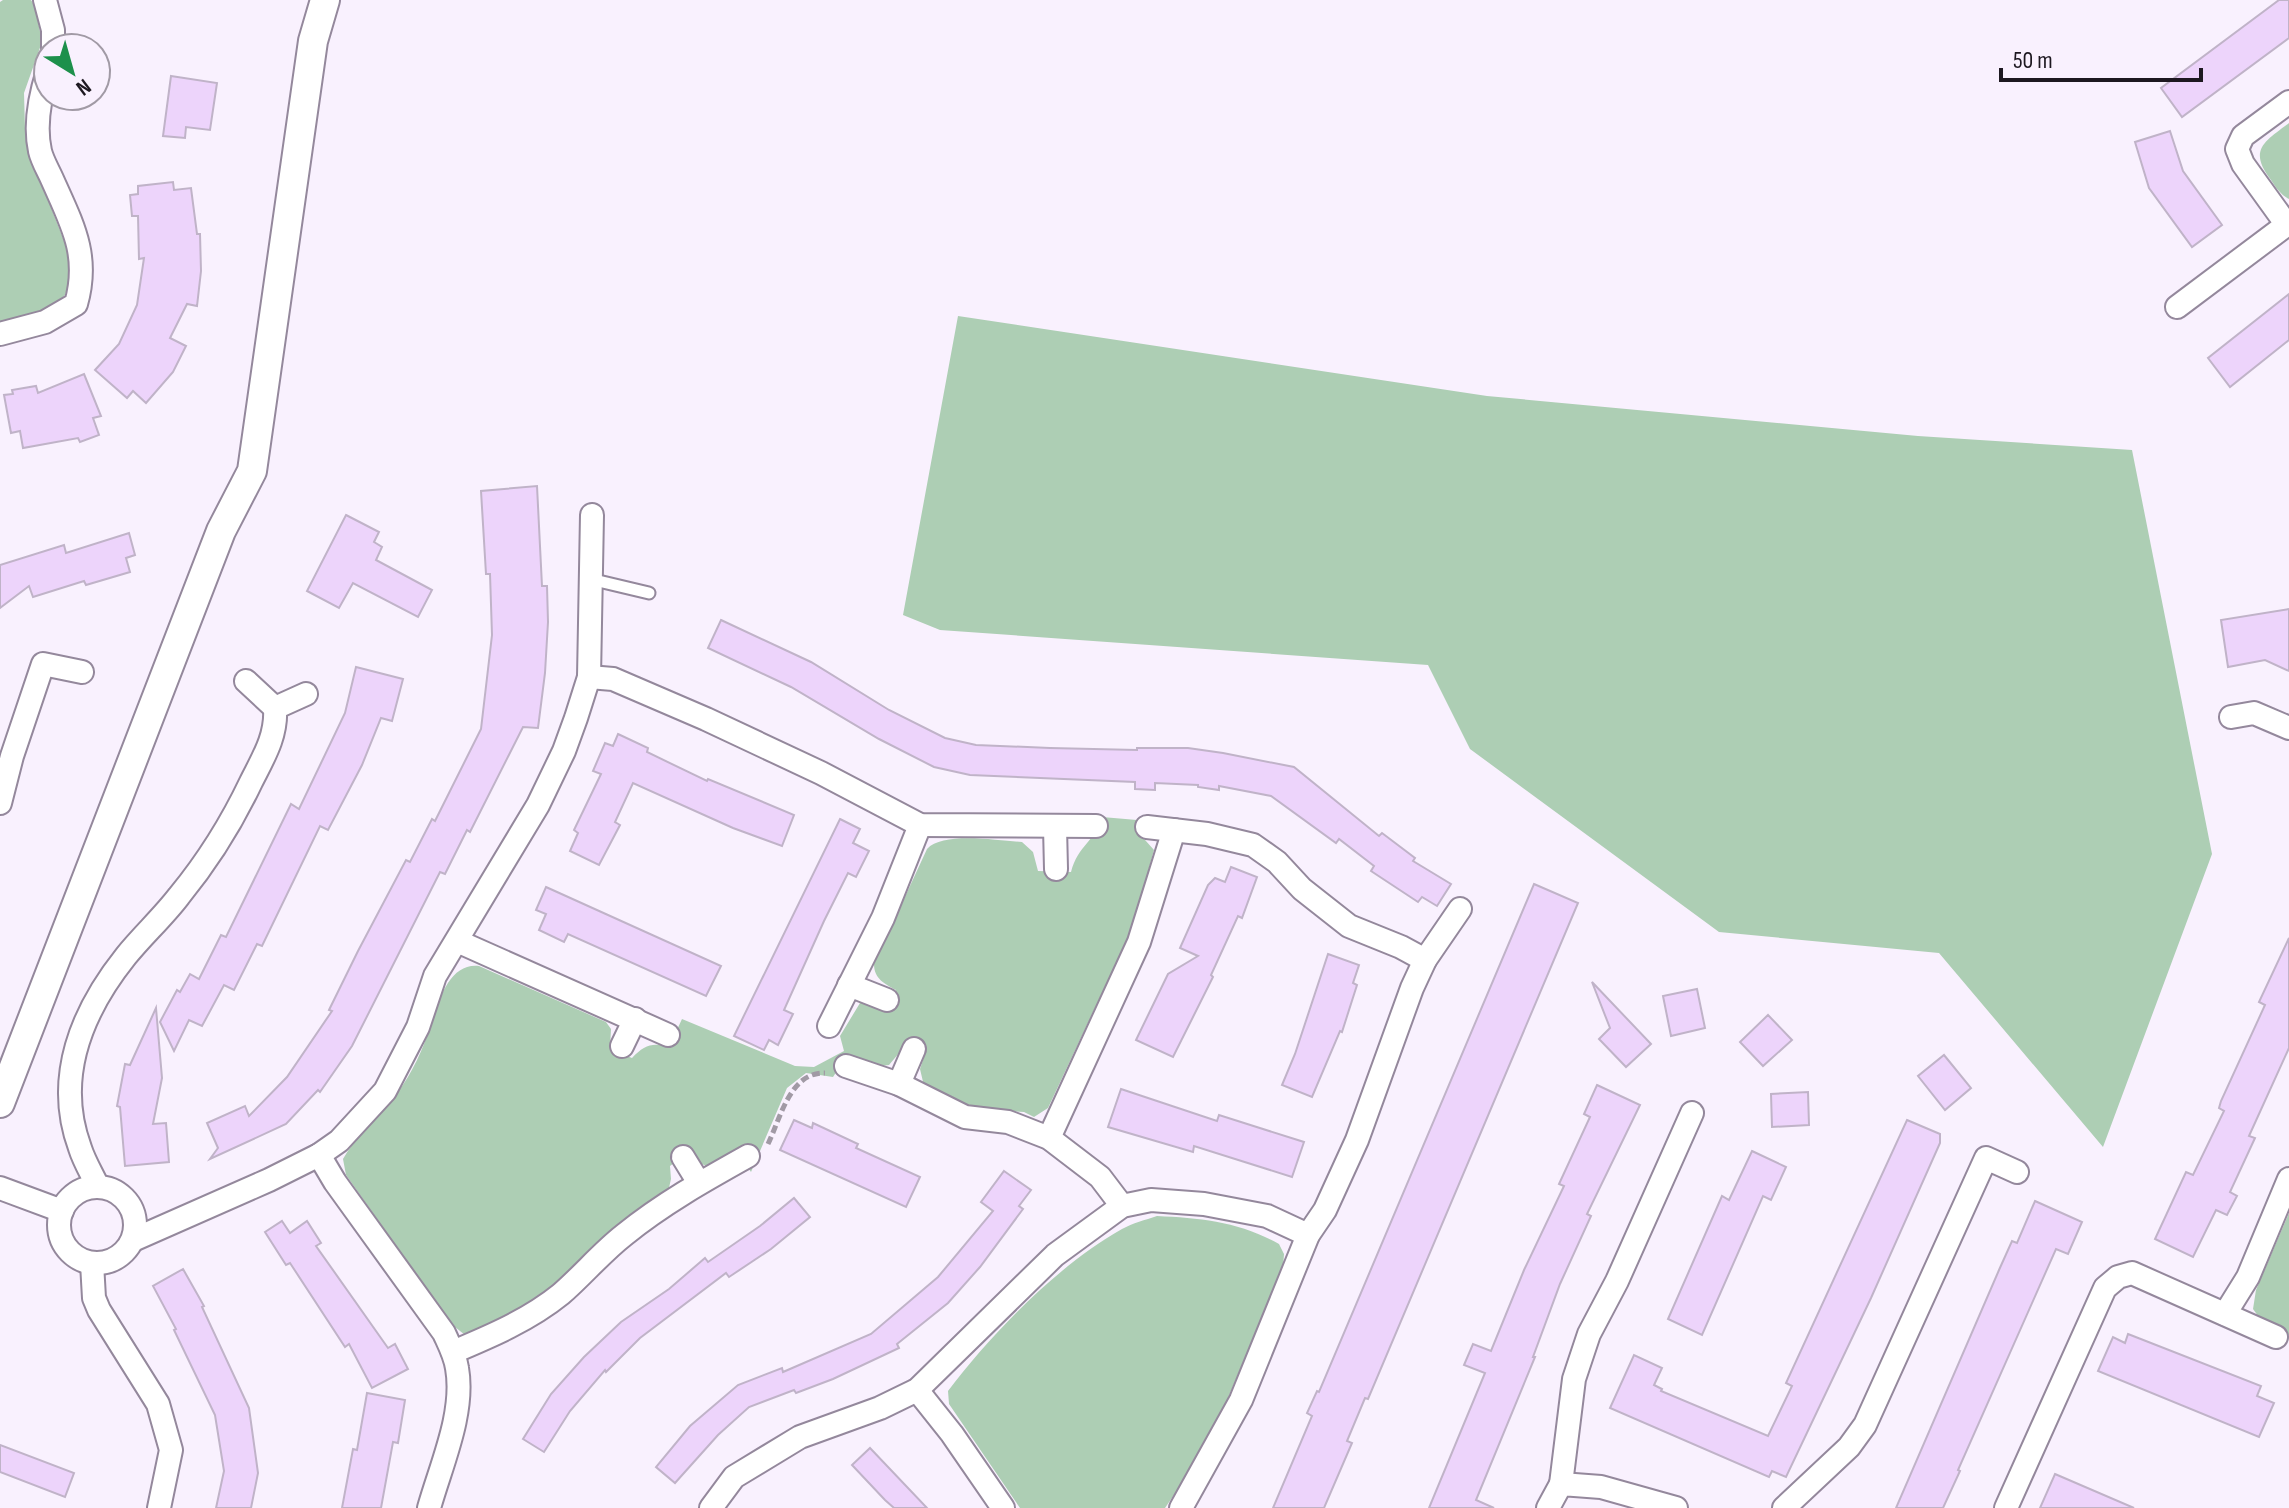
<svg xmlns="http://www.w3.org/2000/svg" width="2289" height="1508" font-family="'Sofia Sans Condensed',sans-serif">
	<rect width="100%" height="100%" fill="#f9f1fe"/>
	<g fill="#adceb4">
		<polygon points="3,0 31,0 35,6 42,42 24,93 25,128 38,174 68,251 71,279 65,295 51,308 0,325 0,2"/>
		<path d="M 2289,123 L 2289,199 C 2281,195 2276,188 2271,180 C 2248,150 2264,142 2289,123 Z"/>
		<polygon points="958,316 1487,396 1918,436 2132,450 2212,854 2103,1147 1939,953 1719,932 1470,749 1428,665 940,630 903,615"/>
		<path d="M 1102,817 L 1137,820 L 1137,831 L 1154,850 L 1132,929 L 1048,1108 L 1034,1117 L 1024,1112 L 972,1108 L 924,1086 L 920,1069 L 925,1054 L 905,1046 L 889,1065 L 837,1071 L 833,1077 L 806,1073 L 787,1088 L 751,1172 L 738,1153 L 708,1167 L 698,1162 L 690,1151 L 670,1166 L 671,1179 L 668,1192 L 535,1307 L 465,1335 L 455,1327 L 430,1294 L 346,1175 L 343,1159 C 354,1139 372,1124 386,1107 C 401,1091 416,1065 424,1044 C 435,1018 443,962 479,966 L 606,1022 L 611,1029 L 610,1049 L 632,1058 C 644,1045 653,1042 669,1047 L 682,1019 L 795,1066 L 814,1067 L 844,1051 L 840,1036 L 860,1003 L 872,1003 L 888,1009 L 896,990 C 885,984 874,979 874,964 L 927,849 C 943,831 999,841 1022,842 L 1033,852 L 1038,871 L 1071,872 C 1078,845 1095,842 1102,817 Z"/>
		<path d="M 2289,1213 L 2289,1335 C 2272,1329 2263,1324 2253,1309 L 2256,1290 Z"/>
		<path d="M 1157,1216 C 1201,1218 1240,1222 1279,1244 L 1284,1254 L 1283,1268 L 1208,1445 L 1165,1508 L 1020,1508 L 949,1404 L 948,1391 C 992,1333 1058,1265 1122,1229 C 1133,1223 1145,1220 1157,1216 Z"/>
	</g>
	<g fill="#edd4fb" stroke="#c0b3c8" stroke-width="2">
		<polygon points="2279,0 2289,0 2289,38 2182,117 2161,88"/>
		<polygon points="171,76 217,83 210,130 186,127 185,138 163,136"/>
		<polygon points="2170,131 2183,171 2222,225 2192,247 2149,188 2135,142"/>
		<polygon points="173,182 174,190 191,188 197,234 200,234 201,271 197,306 187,304 170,338 186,346 173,372 146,403 133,391 127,398 95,370 119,344 137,305 144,258 139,259 138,216 132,216 130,195 138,194 138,186"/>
		<polygon points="2289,294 2289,340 2230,387 2208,358"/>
		<polygon points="84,374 101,416 93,418 99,435 80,442 78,438 23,448 20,431 11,433 4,395 13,394 12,390 36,386 38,393"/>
		<polygon points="537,486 542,586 547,586 548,622 545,673 538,728 523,727 470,832 467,830 445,874 440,872 352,1046 320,1092 318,1090 286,1124 210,1159 218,1148 207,1123 245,1106 249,1116 287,1077 332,1011 329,1010 358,951 406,860 410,862 432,819 435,821 481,729 492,635 490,574 486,574 481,491"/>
		<polygon points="346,515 379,532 374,542 382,547 376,560 432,590 418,617 353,583 339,608 307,591"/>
		<polygon points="129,533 135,555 126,558 130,572 86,585 84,581 33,597 29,586 0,608 0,565 64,545 66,553"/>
		<polygon points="2289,609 2289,671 2265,660 2228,667 2221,620"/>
		<polygon points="721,620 811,662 889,710 945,738 976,745 1050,748 1137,750 1137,748 1188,748 1223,753 1294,767 1379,836 1382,833 1415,858 1413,861 1451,884 1437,906 1422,897 1418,902 1371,871 1374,866 1339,839 1336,843 1271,796 1219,786 1219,790 1198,787 1198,785 1155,783 1155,790 1135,789 1135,782 970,775 934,767 879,739 791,687 708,648"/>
		<polygon points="356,667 403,679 392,721 381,718 362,765 328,830 320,826 262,946 257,944 234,990 224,985 202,1026 189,1020 174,1051 160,1022 177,990 180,992 190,974 199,979 221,935 226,937 291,804 299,809 345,713"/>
		<polygon points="618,734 648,748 647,752 707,781 708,779 794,815 782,846 733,828 633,783 615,822 620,825 599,865 570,851 578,833 574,830 601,774 593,771 605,743 613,746"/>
		<polygon points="840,819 860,829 853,843 869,851 856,877 848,873 824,921 784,1010 793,1014 778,1045 769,1040 764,1050 734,1036"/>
		<polygon points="1231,867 1257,877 1242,918 1238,916 1211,975 1213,977 1173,1057 1136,1040 1168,974 1198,956 1180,948 1208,885 1215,878 1225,882"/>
		<polygon points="1534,884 1578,903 1368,1399 1365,1398 1347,1441 1352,1443 1324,1508 1273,1508 1312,1416 1307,1413 1317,1391 1319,1392"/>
		<polygon points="546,887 721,966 706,996 568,934 564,942 539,930 546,914 536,910"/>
		<polygon points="2289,938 2289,1048 2249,1136 2255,1138 2230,1192 2237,1196 2227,1215 2216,1210 2193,1257 2155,1239 2186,1172 2193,1175 2224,1111 2219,1108 2221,1101 2265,1005 2259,1002"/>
		<polygon points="1328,954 1359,965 1353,983 1357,985 1342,1032 1340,1031 1312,1097 1282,1085 1295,1054"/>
		<polygon points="1592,982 1651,1044 1626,1067 1599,1039 1610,1028"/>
		<polygon points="1697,989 1705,1028 1671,1036 1663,996"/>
		<polygon points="156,1008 162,1078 153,1124 166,1123 169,1162 125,1166 120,1107 117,1106 125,1064 130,1065"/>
		<polygon points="1768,1015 1792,1040 1763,1066 1740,1042"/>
		<polygon points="1944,1055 1971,1088 1945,1110 1918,1076"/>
		<polygon points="1597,1085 1640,1105 1587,1214 1591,1216 1560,1284 1533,1357 1535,1357 1476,1500 1494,1508 1429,1508 1485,1373 1464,1365 1473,1344 1491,1351 1524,1270 1564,1186 1559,1184 1590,1117 1584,1114"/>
		<polygon points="1121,1089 1217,1121 1219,1115 1304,1142 1292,1177 1194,1146 1193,1152 1108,1127"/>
		<polygon points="1808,1092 1809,1125 1772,1127 1771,1094"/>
		<polygon points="794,1120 812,1128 813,1123 858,1144 856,1148 920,1177 906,1207 780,1150"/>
		<polygon points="1907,1120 1940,1134 1940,1143 1871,1298 1786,1477 1772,1471 1769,1477 1610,1408 1634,1355 1662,1368 1654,1385 1662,1389 1661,1391 1768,1436 1792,1386 1786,1383"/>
		<polygon points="1752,1151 1786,1167 1771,1200 1763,1196 1702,1335 1668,1319 1722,1196 1729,1200"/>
		<polygon points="1004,1171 1031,1190 1019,1206 1023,1209 980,1267 948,1303 897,1344 899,1348 833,1379 796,1393 794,1390 749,1407 718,1435 675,1483 656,1467 690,1426 738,1385 782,1368 783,1372 871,1334 938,1277 993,1211 981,1202"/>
		<polygon points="794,1198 810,1217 771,1249 729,1277 726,1273 640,1338 606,1372 605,1370 570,1411 544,1452 523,1439 551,1394 584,1357 621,1322 669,1289 705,1258 708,1262 760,1226"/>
		<polygon points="2035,1201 2082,1222 2068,1254 2056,1249 1958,1470 1960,1471 1943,1508 1896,1508 1999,1270 2012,1241 2017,1243"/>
		<polygon points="282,1221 290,1233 307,1221 321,1243 316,1246 388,1348 395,1344 408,1369 372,1388 349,1344 345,1347 290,1263 286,1265 265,1232"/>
		<polygon points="183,1269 204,1306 202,1307 249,1408 258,1473 251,1508 216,1508 224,1471 215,1415 174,1330 176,1329 153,1286"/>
		<polygon points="2128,1334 2261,1386 2257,1396 2274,1403 2259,1437 2098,1371 2113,1337 2125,1343"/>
		<polygon points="367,1393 405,1400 398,1443 393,1442 381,1508 342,1508 353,1449 357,1450"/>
		<polygon points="0,1445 74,1473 65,1497 0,1472"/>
		<polygon points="870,1448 927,1508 894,1508 885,1500 852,1465"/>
		<polygon points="2055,1474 2134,1508 2040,1508"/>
	</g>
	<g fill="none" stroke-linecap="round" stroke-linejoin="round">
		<defs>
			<polyline id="service" points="590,579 649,593"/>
			<g id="minor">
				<polyline points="45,0 53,30 53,48"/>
				<polyline points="2287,225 2243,164 2237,149 2243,136 2289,102"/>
				<polyline points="2177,307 2289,223"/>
				<path d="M 0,334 L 45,322 L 76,304 C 90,255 72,224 52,179 C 48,170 42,160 40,151 C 34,124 40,96 48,71"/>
				<polyline points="589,677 613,679 706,719 821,773 920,825 1096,826"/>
				<polyline points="246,681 275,708"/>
				<polyline points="2231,717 2254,713 2289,728"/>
				<polyline points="0,803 12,756 43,664 82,672"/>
				<polyline points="1055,827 1056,869"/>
				<polyline points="1147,827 1207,834 1253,845 1277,862 1302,889 1349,926 1401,947 1425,960"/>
				<polyline points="457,941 668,1035"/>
				<polyline points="849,985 887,1000"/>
				<polyline points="829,1026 883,918 920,825"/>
				<polyline points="622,1046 635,1019"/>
				<polyline points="846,1066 899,1084 965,1117 1008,1122 1049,1138 1100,1177 1122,1206"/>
				<polyline points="899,1084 914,1049"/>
				<polyline points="1049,1138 1139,942 1174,830"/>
				<path d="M 319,1155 L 335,1182 L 444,1333 C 449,1344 455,1355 457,1368 C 465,1413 441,1465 429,1508"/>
				<polyline points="683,1157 699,1183"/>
				<circle cx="97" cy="1225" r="38"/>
				<path d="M 98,1187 C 92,1174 84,1161 80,1148 C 54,1078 82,1011 126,956 C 143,935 163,917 179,896 C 207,862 232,822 251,782 C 263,758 277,736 275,708 L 306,694"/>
				<polyline points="0,1188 62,1211"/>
				<polyline points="133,1240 269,1180 319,1155 339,1141 385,1091 418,1027 435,976 538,805 564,751 576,718 589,677 592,515"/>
				<polyline points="92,1263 94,1298 99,1310 158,1404 171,1450 159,1508"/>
				<polyline points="2225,1314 2248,1277 2289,1179"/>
				<path d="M 453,1352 C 491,1336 529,1320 561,1294 C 583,1275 601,1253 624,1235 C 662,1204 705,1180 748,1156"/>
				<polyline points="917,1390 952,1434 1003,1508"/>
				<polyline points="1561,1484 1574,1379 1589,1334 1617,1281 1692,1113"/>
				<polyline points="711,1508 734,1477 800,1437 880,1408 917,1390 1055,1255 1122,1206 1151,1200 1204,1204 1267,1216 1308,1235"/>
				<polyline points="1181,1508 1241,1400 1308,1235 1325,1210 1357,1140 1412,988 1425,960 1460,909"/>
				<polyline points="1548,1508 1561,1484 1601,1487 1676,1508"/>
				<polyline points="1784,1508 1849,1447 1865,1425 1986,1158 2017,1172"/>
				<polyline points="2006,1508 2105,1288 2118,1277 2132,1273 2276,1337"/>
			</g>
			<polyline id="tertiary" points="0,1103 221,531 252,471 313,41 325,0"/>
		</defs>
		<use href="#service" stroke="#94889c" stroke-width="15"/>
		<use href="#minor" stroke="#94889c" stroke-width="26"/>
		<use href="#tertiary" stroke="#94889c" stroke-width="32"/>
		<path stroke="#a19aa5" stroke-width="5" stroke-dasharray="8 4" stroke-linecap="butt" d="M 768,1144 C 781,1117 790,1072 825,1073"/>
		<use href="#service" stroke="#fff" stroke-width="11"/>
		<use href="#minor" stroke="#fff" stroke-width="22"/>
		<use href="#tertiary" stroke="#fff" stroke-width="28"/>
	</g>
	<g transform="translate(72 72) rotate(143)"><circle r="38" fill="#f9f1fe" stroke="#a19aa5" stroke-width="2"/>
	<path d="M0-6L14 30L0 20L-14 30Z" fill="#1d904b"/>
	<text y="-12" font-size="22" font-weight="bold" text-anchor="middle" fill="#1d1820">N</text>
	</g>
	<path d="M2001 68v12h200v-12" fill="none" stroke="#1d1820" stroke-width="4"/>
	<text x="2013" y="68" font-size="24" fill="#1d1820" stroke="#f9f1fe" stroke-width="6" paint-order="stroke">50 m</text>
</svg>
